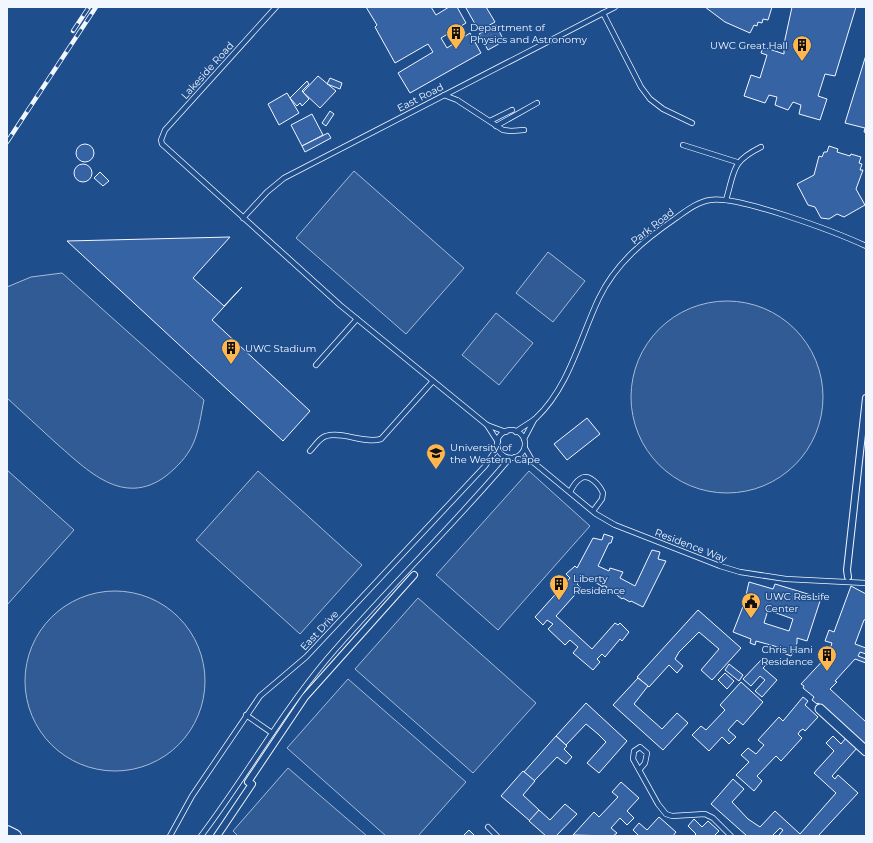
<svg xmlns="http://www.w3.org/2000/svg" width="873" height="843" font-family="Montserrat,sans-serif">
	<rect width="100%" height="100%" fill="#1f4e8c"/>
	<g fill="#305b95" stroke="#a8bbd7">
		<polygon points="354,171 464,268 406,334 296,238"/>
		<polygon points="548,252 585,281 553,322 516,293"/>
		<path d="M 62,273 L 204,400 C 201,414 199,431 193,444 C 187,457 177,467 166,476 C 123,508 87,470 56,443 C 40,428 23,413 7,398 L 7,287 L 31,277 Z"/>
		<circle cx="727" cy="397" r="96"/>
		<polygon points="496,313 533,343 499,385 462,355"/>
		<polygon points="7,470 74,530 7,605"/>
		<polygon points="258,471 362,565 300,634 196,540"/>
		<polygon points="529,471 590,526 498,630 436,575"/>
		<circle cx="115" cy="681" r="90"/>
		<polygon points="418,598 536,703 473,773 355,669"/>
		<polygon points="348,679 466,782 418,836 386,836 287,748"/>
		<polygon points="288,768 367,836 238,836 233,831"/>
	</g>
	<g fill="#3563a3" stroke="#f2f6ff" fill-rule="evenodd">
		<polygon points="366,7 431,7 436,15 449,7 457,7 466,23 441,38 447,48 470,33 481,53 410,93 398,73 433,52 428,44 395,63 375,27 377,25"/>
		<polygon points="468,7 486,7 495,22 479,31 466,8"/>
		<polygon points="705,7 772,7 768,20 763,19 762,23 758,22 757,26 754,25 750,33 725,22"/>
		<polygon points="792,7 856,7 835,76 825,74 818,96 827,99 820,120 799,114 801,105 793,102 788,110 775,105 777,97 769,95 765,103 744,96 751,75 760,78 767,55 761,53 763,47 784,54 784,44"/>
		<polygon points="496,25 504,41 488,50 479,34"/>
		<polygon points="866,55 866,133 864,132 865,128 845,123"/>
		<polygon points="318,76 336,91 320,108 303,92"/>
		<polygon points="330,78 342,83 340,89 327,84"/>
		<polygon points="307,81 309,84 302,91 309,99 302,106 300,103 297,106 290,98"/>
		<polygon points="287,93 299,113 279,125 268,104"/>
		<polygon points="330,111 334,114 326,126 322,123"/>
		<polygon points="312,114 323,135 302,146 291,125"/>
		<polygon points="328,133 331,138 305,152 302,146"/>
		<circle cx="85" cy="153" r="9"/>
		<polygon points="829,146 838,149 837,152 850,156 851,154 861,157 859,163 862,164 860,170 863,170 856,189 865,205 844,217 837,214 829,219 821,218 815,207 808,205 797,184 814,175 819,156 822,157 824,152 827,152"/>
		<circle cx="83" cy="173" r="9"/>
		<polygon points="100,172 109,181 103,186 94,178"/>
		<polygon points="230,237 193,278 224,306 242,287 212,320 310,411 283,441 67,241"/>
		<polygon points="587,418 600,434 567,460 554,444"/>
		<polygon points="604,534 613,537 611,543 609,543 598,566 609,571 610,568 623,572 620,578 635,586 652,550 660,552 658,559 666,561 643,607 631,601 630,602 623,598 622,599 613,592 612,593 605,591 607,587 603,585 603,587 585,576 577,584 581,588 556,616 592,649 615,623 618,625 620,623 629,632 622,641 620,639 605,657 602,654 597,659 600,662 593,670 573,653 578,647 570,640 565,645 548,629 553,624 547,620 543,625 535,617 570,578 566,574 575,566 577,568 593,538 602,540"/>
		<path d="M 749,582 L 773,589 L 775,584 L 821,598 L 807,641 L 797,638 L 797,643 L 791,656 L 783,653 L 785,649 L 756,641 L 755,645 L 750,643 L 751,639 L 733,632 L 744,604 ZM 768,610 L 793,619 L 789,631 L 764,623 Z"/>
		<polygon points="851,586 866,594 866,619 864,620 855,644 866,648 866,654 860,652 858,656 866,659 866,663 855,659 835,681 837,682 830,689 866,722 866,746 818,703 817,704 812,700 814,697 803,688 804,686 801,684 828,655 832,643 825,641 829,630 834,632"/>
		<polygon points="698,610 741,648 712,680 701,670 719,649 699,632 679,652 675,659 683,666 677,673 669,665 649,687 637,677"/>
		<polygon points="762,659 767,664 763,668 777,680 762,697 755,691 765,680 760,676 751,686 743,679"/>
		<polygon points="729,664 743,675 739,681 725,670"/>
		<polygon points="725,673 734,681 727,689 718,680"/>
		<polygon points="638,678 648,686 634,704 662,729 677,713 688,723 663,750 613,705"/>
		<polygon points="741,682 763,702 743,725 737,720 728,730 736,737 729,744 722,737 709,751 692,735 701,726 706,730 725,710 720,705"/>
		<polygon points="803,697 808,701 805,705 818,717 805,731 803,729 800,731 798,734 802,738 781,761 776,756 757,776 762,781 754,791 736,775 749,762 741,755 748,748 756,754 764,745 758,740 779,717 783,721"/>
		<polygon points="586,703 627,741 599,773 587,763 606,742 598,734 586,724 566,745 556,736"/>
		<polygon points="556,736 567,746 564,749 572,757 566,764 557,757 534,781 524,772"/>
		<polygon points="833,736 841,744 846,738 857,748 832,776 835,779 838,775 858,793 818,836 780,836 779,835 783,830 780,828 772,836 747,836 711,804 733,779 744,789 732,802 748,819 760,827 775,811 800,834 836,793 814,773 834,751 826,743"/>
		<polygon points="523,771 535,781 523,795 539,810 530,821 501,796"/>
		<polygon points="621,782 639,798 627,811 634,818 627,825 620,818 611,828 617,833 613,836 573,835 594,812 599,817 618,797 612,792"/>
		<polygon points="565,804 577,814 556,836 546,836 529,821 539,810 550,820"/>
		<polygon points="659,817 676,832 673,836 639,836 633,830 639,823 647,830"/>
		<polygon points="694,819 702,827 708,821 719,831 714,836 694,836 696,834 688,826"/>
		<polygon points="469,830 475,836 463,836"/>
	</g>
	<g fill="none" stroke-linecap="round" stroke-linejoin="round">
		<defs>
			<g id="service">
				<polyline points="276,7 165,130 161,140 162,144 340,305 487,425 506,432"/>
				<polyline points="603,13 641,87 650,99 663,109 692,123"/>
				<polyline points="444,95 457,100 503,130 511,131 524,130"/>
				<polyline points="490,121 512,110"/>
				<polyline points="496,126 537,103"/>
				<polyline points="683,145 737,162"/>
				<path d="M 726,200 C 735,170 731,162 761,147"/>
				<polyline points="243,218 267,192 284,178 615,7"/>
				<polyline points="316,365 357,319"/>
				<polyline points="487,425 498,442"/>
				<circle cx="511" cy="444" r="14"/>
				<path d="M 516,432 C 522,427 530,423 536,418 C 569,387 580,338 599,298 C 616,263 644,240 676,218 C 686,211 697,202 710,200 C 738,195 838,233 866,246"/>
				<polyline points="524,439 534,420"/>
				<polyline points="525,448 533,462 596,514 615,525 720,566 740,572 786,579 866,583"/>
				<path d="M 310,451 C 315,446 319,438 326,436 C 342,431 364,444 381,439 L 433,381"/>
				<polyline points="515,457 533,462"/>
				<path d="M 570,492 C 572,488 575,482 580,479 C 589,472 600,486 603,493 L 602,499 L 593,511"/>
				<polyline points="246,715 272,733"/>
				<polyline points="640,769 645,763 647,753 640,747 634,751 633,759 658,804 666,814 672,816 705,814 713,818 731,836"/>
				<polyline points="488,827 497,836"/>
				<polyline points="170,836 192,796 260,696 306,657 485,466 498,447"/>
				<path d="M 201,836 C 245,778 280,715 327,659 C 386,590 452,527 510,458"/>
			</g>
			<g id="pedestrian">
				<polyline points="848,577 847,570 866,398"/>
				<polyline points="217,836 252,784 248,782 305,697 414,575"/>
			</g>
			<polyline id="minor" points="820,709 866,751"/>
			<polyline id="secondary" points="7,832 15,836"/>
		</defs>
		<use href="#service" stroke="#f2f6ff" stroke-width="6"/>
		<use href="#pedestrian" stroke="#f2f6ff" stroke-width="8"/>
		<use href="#minor" stroke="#f2f6ff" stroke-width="11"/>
		<use href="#secondary" stroke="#f2f6ff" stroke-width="14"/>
		<use href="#service" stroke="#1f4e8c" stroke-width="4.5"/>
		<use href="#pedestrian" stroke="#1f4e8c" stroke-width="6"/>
		<use href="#minor" stroke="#1f4e8c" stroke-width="9"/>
		<use href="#secondary" stroke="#1f4e8c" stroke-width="12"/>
		<defs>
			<g id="rail">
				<polyline points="73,31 89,7"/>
				<polyline points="7,142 96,7"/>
			</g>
		</defs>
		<use href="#rail" stroke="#f2f6ff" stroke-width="4.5"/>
		<use href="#rail" stroke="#1f4e8c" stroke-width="3" stroke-dasharray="9" stroke-linecap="butt"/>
	</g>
	<defs>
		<symbol id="building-pin" viewBox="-11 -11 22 30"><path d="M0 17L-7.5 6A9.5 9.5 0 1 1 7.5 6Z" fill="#ffb74d" stroke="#1f4e8c"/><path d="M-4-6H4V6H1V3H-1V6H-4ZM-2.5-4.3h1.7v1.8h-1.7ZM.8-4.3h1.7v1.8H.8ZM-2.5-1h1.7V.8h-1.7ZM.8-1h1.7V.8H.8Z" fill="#111"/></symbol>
		<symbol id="university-pin" viewBox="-11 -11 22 30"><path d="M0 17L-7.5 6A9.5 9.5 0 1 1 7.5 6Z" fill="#ffb74d" stroke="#1f4e8c"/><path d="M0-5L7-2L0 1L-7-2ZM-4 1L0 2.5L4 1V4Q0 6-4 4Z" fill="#111"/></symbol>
		<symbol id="civic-pin" viewBox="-11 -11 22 30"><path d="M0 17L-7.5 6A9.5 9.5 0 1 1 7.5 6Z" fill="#ffb74d" stroke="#1f4e8c"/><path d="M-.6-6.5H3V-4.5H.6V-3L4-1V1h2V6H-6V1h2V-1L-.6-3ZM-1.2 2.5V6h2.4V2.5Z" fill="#111"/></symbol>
	</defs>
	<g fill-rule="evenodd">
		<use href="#building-pin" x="445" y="22" width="22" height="30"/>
		<use href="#building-pin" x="791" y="34" width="22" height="30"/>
		<use href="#building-pin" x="220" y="337" width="22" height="30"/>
		<use href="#university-pin" x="425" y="442" width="22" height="30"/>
		<use href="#building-pin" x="548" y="573" width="22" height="30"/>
		<use href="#civic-pin" x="740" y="591" width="22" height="30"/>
		<use href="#building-pin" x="816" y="644" width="22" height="30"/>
	</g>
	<g text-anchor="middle" stroke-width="3" stroke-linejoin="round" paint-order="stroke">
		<g font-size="10" fill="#f2f6ff" stroke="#1f4e8c" text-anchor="start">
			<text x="470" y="31">Department of<tspan x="470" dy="12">Physics and Astronomy</tspan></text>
			<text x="788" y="49" text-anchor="end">UWC Great Hall</text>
			<text x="245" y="352">UWC Stadium</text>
			<text x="450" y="451">University of<tspan x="450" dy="12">the Western Cape</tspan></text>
			<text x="573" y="582">Liberty<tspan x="573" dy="12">Residence</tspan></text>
			<text x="765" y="600">UWC ResLife<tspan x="765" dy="12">Center</tspan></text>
			<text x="813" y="653" text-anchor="end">Chris Hani<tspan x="813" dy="12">Residence</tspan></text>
		</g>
		<g font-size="10" fill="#f2f6ff" stroke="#1f4e8c">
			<text transform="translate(207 70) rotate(-48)" y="4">Lakeside Road</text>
			<text transform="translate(420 97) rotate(-27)" y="4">East Road</text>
			<text transform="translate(652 226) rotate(-38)" y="4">Park Road</text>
			<text transform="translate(691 545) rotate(21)" y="4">Residence Way</text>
			<text transform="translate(319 630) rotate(-47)" y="4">East Drive</text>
		</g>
	</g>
	<rect width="873" height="843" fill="none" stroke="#f2f6ff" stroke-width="16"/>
</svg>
